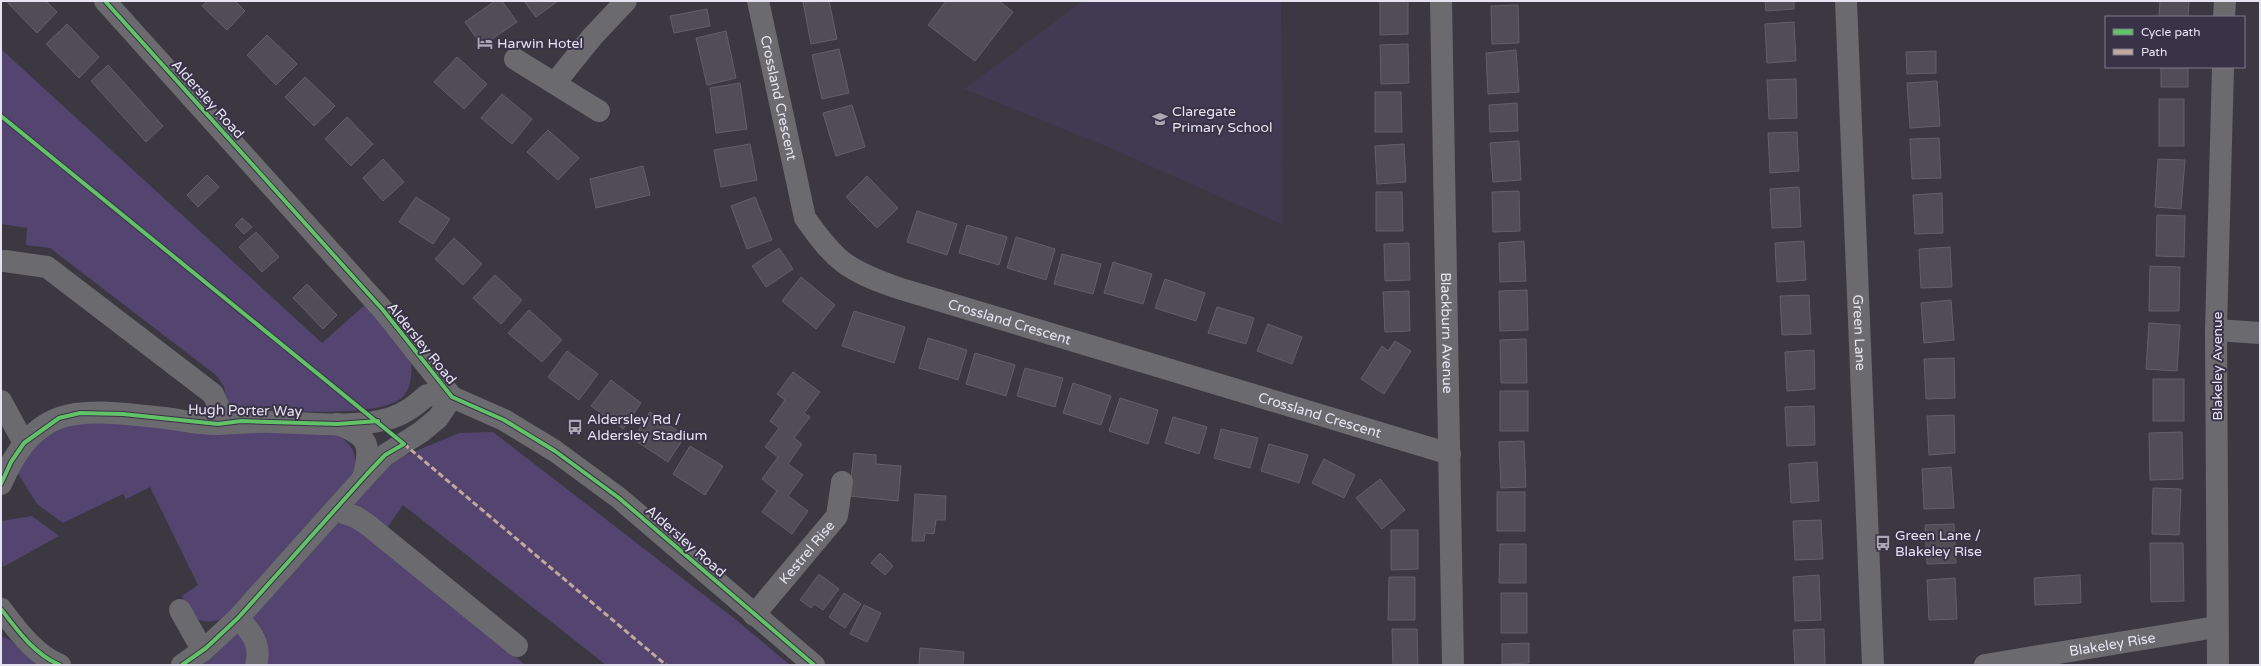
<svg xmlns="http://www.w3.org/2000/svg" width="2261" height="666" font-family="'Varela Round',sans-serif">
	<rect width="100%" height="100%" fill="#3b3842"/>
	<polygon fill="#413a52" points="1083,1 1281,1 1283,225 1110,148 964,89"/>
	<g fill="#53456f">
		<path d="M 1,49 L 322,343 L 367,303 C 378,316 402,339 408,352 C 414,367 413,393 397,401 C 364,419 268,409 228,408 L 224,387 L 217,376 L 50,248 L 26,245 L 27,228 L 1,224 Z"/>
		<path d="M 87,419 L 334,433 C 353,444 357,452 355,474 L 224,618 C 212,623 205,622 193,618 L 182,596 L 198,585 L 150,487 L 126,499 L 123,494 L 63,523 L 37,504 L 17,472 C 35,437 52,431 87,419 Z"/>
		<polygon points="493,432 735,619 790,665 606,665 403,505 378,541 525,665 199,665 211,659 254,615 404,444 404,456 459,433"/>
		<polygon points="32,516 59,536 3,567 1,553 2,521"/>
		<polygon points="1,636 10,640 39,665 1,665"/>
	</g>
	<g fill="#504d56" stroke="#625f68">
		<polygon points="6,1 46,1 57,12 37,33"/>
		<polygon points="207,1 235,1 245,11 227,30 202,6"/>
		<polygon points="495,1 502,1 517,22 482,46 465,22"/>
		<polygon points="524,1 558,1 536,17"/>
		<polygon points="829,1 837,39 811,44 803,2"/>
		<polygon points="946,1 999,1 1013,12 975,61 928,25"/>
		<polygon points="1380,1 1408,1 1408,34 1380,35"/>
		<polygon points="1765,1 1794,1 1794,9 1766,11"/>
		<polygon points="2160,1 2189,1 2188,17 2159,17"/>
		<polygon points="1518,5 1519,43 1492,44 1491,6"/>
		<polygon points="707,9 710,26 674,33 670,16"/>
		<polygon points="1794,22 1796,61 1767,63 1765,24"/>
		<polygon points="67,24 99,57 79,78 46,44"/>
		<polygon points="726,31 736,78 707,85 696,38"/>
		<polygon points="267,35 297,64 276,85 247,55"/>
		<polygon points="1408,44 1409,83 1381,84 1380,45"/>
		<polygon points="839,49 849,93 822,99 812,55"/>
		<polygon points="1516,50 1519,92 1488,94 1486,53"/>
		<polygon points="1936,51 1936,73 1907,74 1906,52"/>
		<polygon points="457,57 487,84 464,109 434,82"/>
		<polygon points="108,65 163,126 146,142 91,81"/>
		<rect x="2161" y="67" width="27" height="20"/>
		<polygon points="305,77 335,106 314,126 285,97"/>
		<polygon points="1796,79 1797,118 1769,119 1767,80"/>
		<polygon points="1937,81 1940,126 1910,128 1907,83"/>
		<polygon points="740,83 747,129 716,133 710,88"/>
		<polygon points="1375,92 1401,92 1402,132 1375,132"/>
		<polygon points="502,94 532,119 512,144 481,118"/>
		<rect x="2159" y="99" width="25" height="47"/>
		<polygon points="1517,103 1518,131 1490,132 1489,105"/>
		<polygon points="852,105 865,147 836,156 823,113"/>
		<polygon points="347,117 373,144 351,166 325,139"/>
		<polygon points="548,130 579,158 558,180 527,152"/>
		<polygon points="1797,132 1799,171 1770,173 1768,133"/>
		<polygon points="1939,138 1941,178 1912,179 1910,139"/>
		<polygon points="1519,141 1521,180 1493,182 1490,143"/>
		<polygon points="750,144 757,180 721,187 714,150"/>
		<polygon points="1404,144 1406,182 1377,184 1375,146"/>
		<polygon points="383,159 404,182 383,201 363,178"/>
		<polygon points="2158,159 2185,160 2181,209 2155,207"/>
		<polygon points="643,166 650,195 596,208 590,179"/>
		<polygon points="207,175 219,187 198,207 187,195"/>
		<polygon points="867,176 898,208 877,228 846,197"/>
		<polygon points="1799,187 1801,227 1772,228 1770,189"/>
		<polygon points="1519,191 1520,231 1493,232 1492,192"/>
		<polygon points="1376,192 1402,192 1403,231 1376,231"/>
		<polygon points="1942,193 1943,233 1915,234 1913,195"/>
		<polygon points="416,197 450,219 433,244 399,222"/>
		<polygon points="755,197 772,240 747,249 731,206"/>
		<polygon points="917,211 957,224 947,255 907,242"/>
		<polygon points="2157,215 2185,216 2184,257 2156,256"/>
		<polygon points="242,218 252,227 244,234 235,225"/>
		<polygon points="967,225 1007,237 999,265 959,253"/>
		<polygon points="256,232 279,257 262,272 239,247"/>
		<polygon points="1016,237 1055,249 1046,280 1007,268"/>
		<polygon points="454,238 482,264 463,285 435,259"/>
		<polygon points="1524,241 1526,281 1500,282 1499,243"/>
		<polygon points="1804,241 1806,280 1777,282 1775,243"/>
		<polygon points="1409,243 1410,280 1385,281 1384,244"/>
		<polygon points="1950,247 1952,287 1921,288 1919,249"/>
		<polygon points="779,248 793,269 766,287 752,266"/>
		<polygon points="1062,254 1101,264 1093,294 1054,284"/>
		<polygon points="1113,262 1152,274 1143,304 1104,293"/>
		<polygon points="2150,266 2180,267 2179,311 2149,311"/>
		<polygon points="495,275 522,300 501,324 473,298"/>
		<polygon points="801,277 835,305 816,329 782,301"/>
		<polygon points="1165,279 1205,293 1196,321 1155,308"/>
		<polygon points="307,284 337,315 323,329 293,298"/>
		<polygon points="1527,290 1528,330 1500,331 1499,291"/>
		<polygon points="1409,291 1410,331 1385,332 1383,292"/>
		<polygon points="1809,295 1811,334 1782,335 1780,296"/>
		<polygon points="1951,300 1954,340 1924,343 1921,303"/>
		<polygon points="1217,307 1254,318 1246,344 1208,333"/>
		<polygon points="529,310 562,340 542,362 508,333"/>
		<polygon points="854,311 905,327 894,363 842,346"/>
		<polygon points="2149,323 2180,325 2177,371 2146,369"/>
		<polygon points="1268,324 1302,337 1292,364 1257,351"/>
		<polygon points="928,338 967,350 958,380 919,368"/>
		<polygon points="1526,339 1527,383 1501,383 1500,340"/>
		<polygon points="1395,341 1411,351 1384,394 1361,379 1382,346 1388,351"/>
		<polygon points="1814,350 1815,389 1787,391 1785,352"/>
		<polygon points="567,351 598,374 579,400 548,377"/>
		<polygon points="975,353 1015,365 1006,396 966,384"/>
		<polygon points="1954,358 1955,398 1926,399 1924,359"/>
		<polygon points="1025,368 1063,378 1055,407 1017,396"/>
		<polygon points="793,372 820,392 804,413 810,417 794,438 802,444 788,464 803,475 788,496 808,511 792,534 762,512 777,491 762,479 778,457 765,447 779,428 770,421 785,400 777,394"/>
		<rect x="2153" y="379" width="31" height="42"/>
		<polygon points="611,380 641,403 623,429 591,406"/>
		<polygon points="1073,383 1111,396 1101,425 1063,413"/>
		<rect x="1500" y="391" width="28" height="40"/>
		<polygon points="1120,398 1158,410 1148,444 1109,431"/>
		<polygon points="1814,406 1815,445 1787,446 1785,407"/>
		<polygon points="650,412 685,436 668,462 633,439"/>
		<polygon points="1954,415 1955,453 1929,455 1927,416"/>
		<polygon points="1173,417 1207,427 1199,454 1165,443"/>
		<polygon points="1221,429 1258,438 1250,468 1214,458"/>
		<polygon points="2182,432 2183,479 2150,480 2149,433"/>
		<polygon points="1524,441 1526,487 1501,488 1499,442"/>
		<polygon points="1269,444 1308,455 1299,483 1261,471"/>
		<polygon points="690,446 723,466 705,495 673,474"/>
		<polygon points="854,453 876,455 876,464 901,466 898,501 849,496"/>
		<polygon points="1324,459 1355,475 1344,498 1312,483"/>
		<polygon points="1817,462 1819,501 1791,503 1789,464"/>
		<polygon points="1951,467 1954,508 1924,509 1922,469"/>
		<polygon points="1380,479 1405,510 1382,529 1356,498"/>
		<polygon points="2153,488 2181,489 2179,535 2152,534"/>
		<rect x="1497" y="492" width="28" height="39"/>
		<polygon points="915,494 946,496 945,520 936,520 934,534 925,533 924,541 912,541"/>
		<polygon points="1821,520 1823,559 1795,560 1793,521"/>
		<polygon points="1954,524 1956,563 1927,564 1925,525"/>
		<polygon points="1391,530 1418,530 1418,569 1391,570"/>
		<polygon points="2150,543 2183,543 2184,601 2151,602"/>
		<polygon points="1500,544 1526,544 1526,583 1499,583"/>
		<polygon points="880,553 893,566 885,575 871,563"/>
		<polygon points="819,574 839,589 823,610 814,604 811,608 800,600"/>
		<polygon points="1819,575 1821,620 1795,621 1793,577"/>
		<polygon points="2080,575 2081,603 2035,605 2034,578"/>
		<polygon points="1389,577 1415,577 1415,620 1388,620"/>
		<polygon points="1955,578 1957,619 1929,620 1927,580"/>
		<polygon points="844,593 861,604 845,628 829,617"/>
		<rect x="1501" y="593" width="26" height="40"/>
		<polygon points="864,605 881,613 867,642 850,634"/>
		<polygon points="1392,629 1417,629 1418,665 1393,665"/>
		<polygon points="1824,629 1825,665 1795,665 1793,630"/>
		<polygon points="1529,643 1529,663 1502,664 1502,644"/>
		<polygon points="920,648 964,652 963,665 919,665"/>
	</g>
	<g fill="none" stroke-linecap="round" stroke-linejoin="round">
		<g stroke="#6b6a6e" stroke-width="22">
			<polyline points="105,1 383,310 452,397 504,420 555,451 619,498 814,665"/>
			<path id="s1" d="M 758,1 L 805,218 C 836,262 847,270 898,288 L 1450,454"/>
			<path id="s2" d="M 1441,1 L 1453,665"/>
			<path id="s3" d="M 1846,1 L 1873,665"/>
			<polyline points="2224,17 2225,1"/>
			<polyline points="515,59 599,111"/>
			<polyline points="555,83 592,37 626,1"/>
			<polyline points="5,261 47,267 213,394 218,405 218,424"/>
			<polyline points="2216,330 2260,333"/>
			<polyline points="1,401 24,443"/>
			<path d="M 337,424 C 369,436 372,445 363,478"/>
			<path d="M 1,484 C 13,457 29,429 59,418 C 88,407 135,415 165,418 C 182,420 202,425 219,424 C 238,423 255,421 274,422 C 311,423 355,429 391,418 C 406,413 416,405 427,395 L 452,397 L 438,418 L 421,432 L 385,455 L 367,474 L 238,618 L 206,648 L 182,665"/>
			<polyline points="336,510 356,517 368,525 517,646"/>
			<path d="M 1,609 C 17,630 35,655 60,665"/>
			<polyline points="180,610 203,651"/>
			<path id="s4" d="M 754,615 L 837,516 L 842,482"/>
			<path d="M 238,618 C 251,631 262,645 256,665"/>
			<path id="s5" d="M 1985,665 L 2216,627"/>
			<polyline points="2218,665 2216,330 2223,67"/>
		</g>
		<polyline stroke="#c3a89e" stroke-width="3" stroke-dasharray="6 3" stroke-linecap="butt" points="404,444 666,665"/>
		<defs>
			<g id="cycleway">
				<polyline points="105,1 383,310 452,397 504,420 555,451 619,498 814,665"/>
				<polyline points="1,116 404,444 385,455 367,474 238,618 206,648 182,665"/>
				<polyline points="1,484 11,462 24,443 59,418 80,413 123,414 218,424 241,421 337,424 378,421"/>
				<path d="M 1,609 C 17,630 35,655 60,665"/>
			</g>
		</defs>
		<use href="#cycleway" stroke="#393347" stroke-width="6"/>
		<use href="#cycleway" stroke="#61c268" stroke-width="4"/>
	</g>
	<defs>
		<symbol id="hotel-bare" viewBox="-9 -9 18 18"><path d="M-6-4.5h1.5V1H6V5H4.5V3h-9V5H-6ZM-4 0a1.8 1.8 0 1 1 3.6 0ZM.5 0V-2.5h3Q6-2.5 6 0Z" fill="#aba8b4" stroke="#393347" stroke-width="2.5" paint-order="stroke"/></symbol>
		<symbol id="school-bare" viewBox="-9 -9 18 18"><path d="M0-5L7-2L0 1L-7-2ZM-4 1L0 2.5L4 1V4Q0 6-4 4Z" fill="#aba8b4" stroke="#393347" stroke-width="2.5" paint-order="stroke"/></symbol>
		<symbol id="bus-bare" viewBox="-9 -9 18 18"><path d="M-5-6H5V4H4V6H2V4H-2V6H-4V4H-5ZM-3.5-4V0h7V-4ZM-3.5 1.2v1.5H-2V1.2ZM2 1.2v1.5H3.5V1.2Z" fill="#aba8b4" stroke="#393347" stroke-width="2.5" paint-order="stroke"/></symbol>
	</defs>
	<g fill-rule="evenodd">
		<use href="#hotel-bare" x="474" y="32" width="22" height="22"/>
		<use href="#school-bare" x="1149" y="108" width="22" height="22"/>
		<use href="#bus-bare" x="564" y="416" width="22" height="22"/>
		<use href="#bus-bare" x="1872" y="532" width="22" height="22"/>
	</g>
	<g text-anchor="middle" stroke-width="4" stroke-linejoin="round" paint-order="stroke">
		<g font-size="14" fill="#e7e4f1" stroke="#393347" text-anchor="start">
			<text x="497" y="48">Harwin Hotel</text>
			<text x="1172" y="116">Claregate<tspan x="1172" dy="16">Primary School</tspan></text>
			<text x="587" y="424">Aldersley Rd /<tspan x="587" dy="16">Aldersley Stadium</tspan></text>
			<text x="1895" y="540">Green Lane /<tspan x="1895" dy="16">Blakeley Rise</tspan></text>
		</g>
		<g font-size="14" fill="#e7e4f1" stroke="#393347">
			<text dy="5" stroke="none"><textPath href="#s1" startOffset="99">Crossland Crescent</textPath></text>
			<text transform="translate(208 99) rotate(48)" y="5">Aldersley Road</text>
			<text dy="5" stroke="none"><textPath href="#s1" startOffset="458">Crossland Crescent</textPath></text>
			<text dy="5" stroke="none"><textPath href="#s2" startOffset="332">Blackburn Avenue</textPath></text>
			<text dy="5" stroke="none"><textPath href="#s3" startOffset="332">Green Lane</textPath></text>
			<text transform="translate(422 343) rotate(51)" y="5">Aldersley Road</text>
			<text transform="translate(2217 366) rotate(-90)" y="5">Blakeley Avenue</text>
			<text transform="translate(245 410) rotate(1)" y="5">Hugh Porter Way</text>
			<text dy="5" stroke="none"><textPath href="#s1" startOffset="782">Crossland Crescent</textPath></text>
			<text transform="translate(686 541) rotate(41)" y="5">Aldersley Road</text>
			<text dy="5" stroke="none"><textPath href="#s4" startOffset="82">Kestrel Rise</textPath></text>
			<text dy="5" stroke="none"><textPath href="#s5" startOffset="129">Blakeley Rise</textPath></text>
		</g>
	</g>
	<rect width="2261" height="666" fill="none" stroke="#e7e4f1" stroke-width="4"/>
	<rect x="2105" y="16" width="140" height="52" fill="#393347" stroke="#7f7a8b"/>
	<rect x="2113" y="29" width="20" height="6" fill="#61c268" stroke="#7f7a8b"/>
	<text x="2141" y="36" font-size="12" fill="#e7e4f1">Cycle path</text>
	<rect x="2113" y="49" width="20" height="6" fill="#c3a89e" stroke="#7f7a8b"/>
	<text x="2141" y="56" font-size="12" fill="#e7e4f1">Path</text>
</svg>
